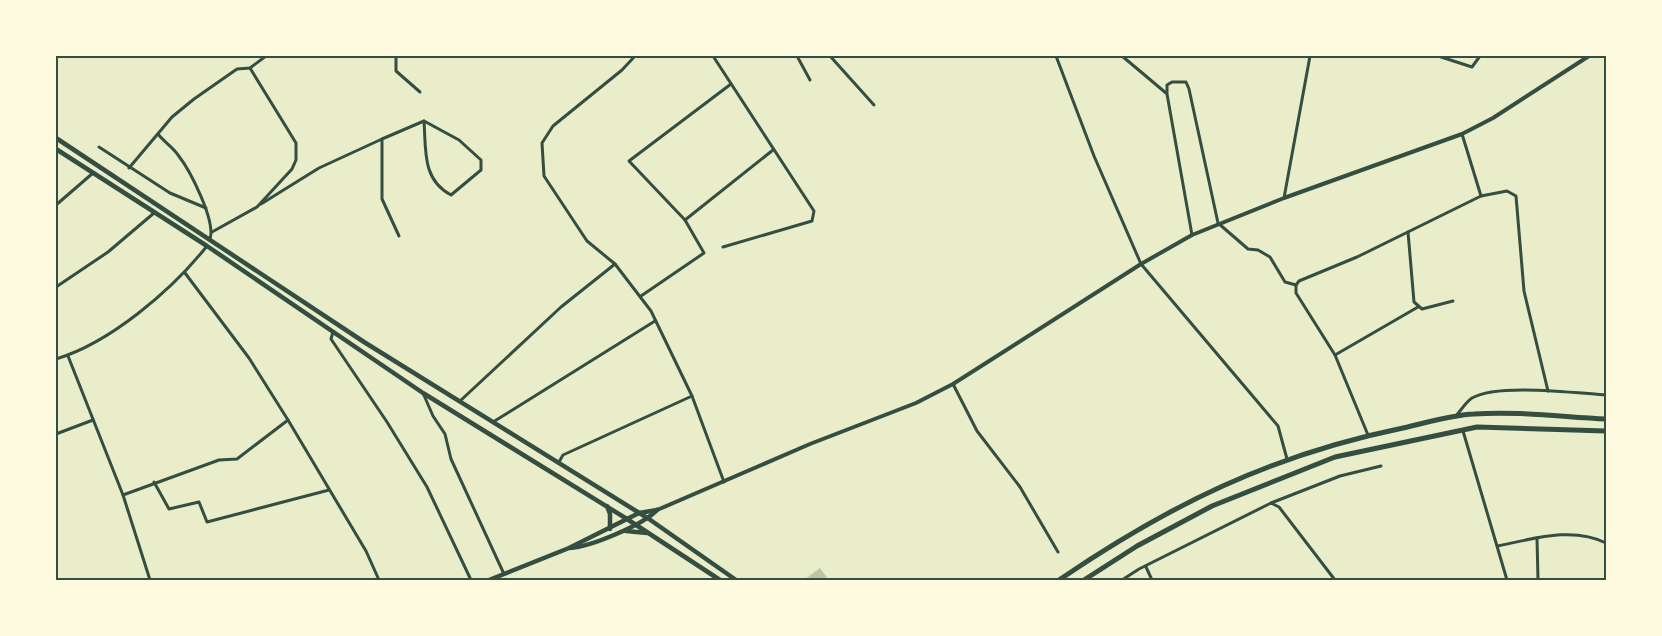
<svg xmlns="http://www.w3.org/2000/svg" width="1662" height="636" font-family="Ubuntu,sans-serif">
	<rect width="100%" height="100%" fill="#e9edc9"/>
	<polygon fill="#bcc5a7" points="820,568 828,579 826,580 804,580"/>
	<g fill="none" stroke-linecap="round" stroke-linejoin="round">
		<g stroke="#344e41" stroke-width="3">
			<polyline points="396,56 396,71 420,92"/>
			<polyline points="635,56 622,70 553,126 542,143 544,176 587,241 615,264 651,311 692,396 724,482"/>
			<polyline points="713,56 814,211 812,221 723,247"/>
			<polyline points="797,56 810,80"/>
			<polyline points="830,56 874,105"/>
			<polyline points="1056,56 1094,156 1141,264 1278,426 1287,459"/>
			<polyline points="1122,56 1166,93"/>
			<polyline points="1438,56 1472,67 1480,56"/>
			<path d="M 424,121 L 459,140 L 481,160 L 481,170 L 451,195 C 422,180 426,150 424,121 Z"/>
			<path d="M 158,134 C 164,142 173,147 178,155 C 190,170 216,221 210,239"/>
			<polyline points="1462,134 1481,196"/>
			<polyline points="99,147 170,193 206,208"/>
			<polyline points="129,168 172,117 194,99 237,69 250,68 266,56"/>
			<polyline points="1284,198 1310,56"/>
			<polyline points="261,204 319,168 382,139"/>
			<polyline points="56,205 93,173"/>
			<polyline points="685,220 629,161 731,84"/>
			<polyline points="212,232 257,207 292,169 296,160 296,143 250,68"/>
			<polyline points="1408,232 1414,302 1422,309 1453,301"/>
			<polyline points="1192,235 1167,94 1167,85 1172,82 1186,82 1189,89 1218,223 1248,249 1258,250 1270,257 1285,282 1296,285"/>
			<polyline points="399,236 382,199 382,139 424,121"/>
			<polyline points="185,273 249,358 288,420 366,551 379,580"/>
			<polyline points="56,287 108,252 154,213"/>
			<polyline points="641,296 704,253 685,220 773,150"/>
			<polyline points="333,332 331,339 387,422 427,487 471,580"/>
			<polyline points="1335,355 1418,307"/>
			<polyline points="68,356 123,495 150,580"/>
			<path d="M 56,359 C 110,343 172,290 207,246"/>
			<polyline points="953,384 977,431 1020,487 1058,552"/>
			<polyline points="423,393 433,416 445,434 451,459 504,574"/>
			<polyline points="460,401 561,307 615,264"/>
			<path d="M 1456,416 C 1461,410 1466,402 1472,398 C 1497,383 1576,393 1606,395"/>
			<polyline points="493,422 655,321"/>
			<polyline points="1463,431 1507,580"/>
			<polyline points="56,434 93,420"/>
			<polyline points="1368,435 1335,355 1296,293 1296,285 1299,281 1357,257 1481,196 1507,191 1516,196 1524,291 1548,391"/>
			<polyline points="559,462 563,455 692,396"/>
			<polyline points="154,482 169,509 199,502 207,522 329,490"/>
			<polyline points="123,495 219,460 237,459 288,420"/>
			<polyline points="1271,503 1340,476 1381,466"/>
			<polyline points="1537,538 1538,580"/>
			<path d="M 1498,546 C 1532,539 1573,526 1606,543"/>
			<polyline points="1146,567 1152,580"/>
			<polyline points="1122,580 1139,569 1271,503 1279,507 1335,580"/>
		</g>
		<polyline stroke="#344e41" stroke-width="4" points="657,510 810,444 916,403 953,384 1141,264 1192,235 1284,198 1462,134 1493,118 1589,56"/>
		<g stroke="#344e41" stroke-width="4.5">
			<polyline points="56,138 364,342 649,519 736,580"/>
			<polyline points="56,149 207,246 423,393 627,519 720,580"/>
			<polyline points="607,506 610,514 610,529"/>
			<polyline points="626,531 647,533"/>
			<path d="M 570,548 C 590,547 643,525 657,510"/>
			<polyline points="489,580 569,548 639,513 657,510"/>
		</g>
		<g stroke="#344e41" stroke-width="5">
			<path d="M 1059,580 C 1169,505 1271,455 1403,428 C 1426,423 1450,415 1474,414 C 1517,411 1563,417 1606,419"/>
			<polyline points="1084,580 1137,546 1212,506 1335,457 1477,427 1606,431"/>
		</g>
	</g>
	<rect width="1662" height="636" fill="none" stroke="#fefae0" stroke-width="114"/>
	<rect x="57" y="57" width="1548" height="522" fill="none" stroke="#344e41" stroke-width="2"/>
</svg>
